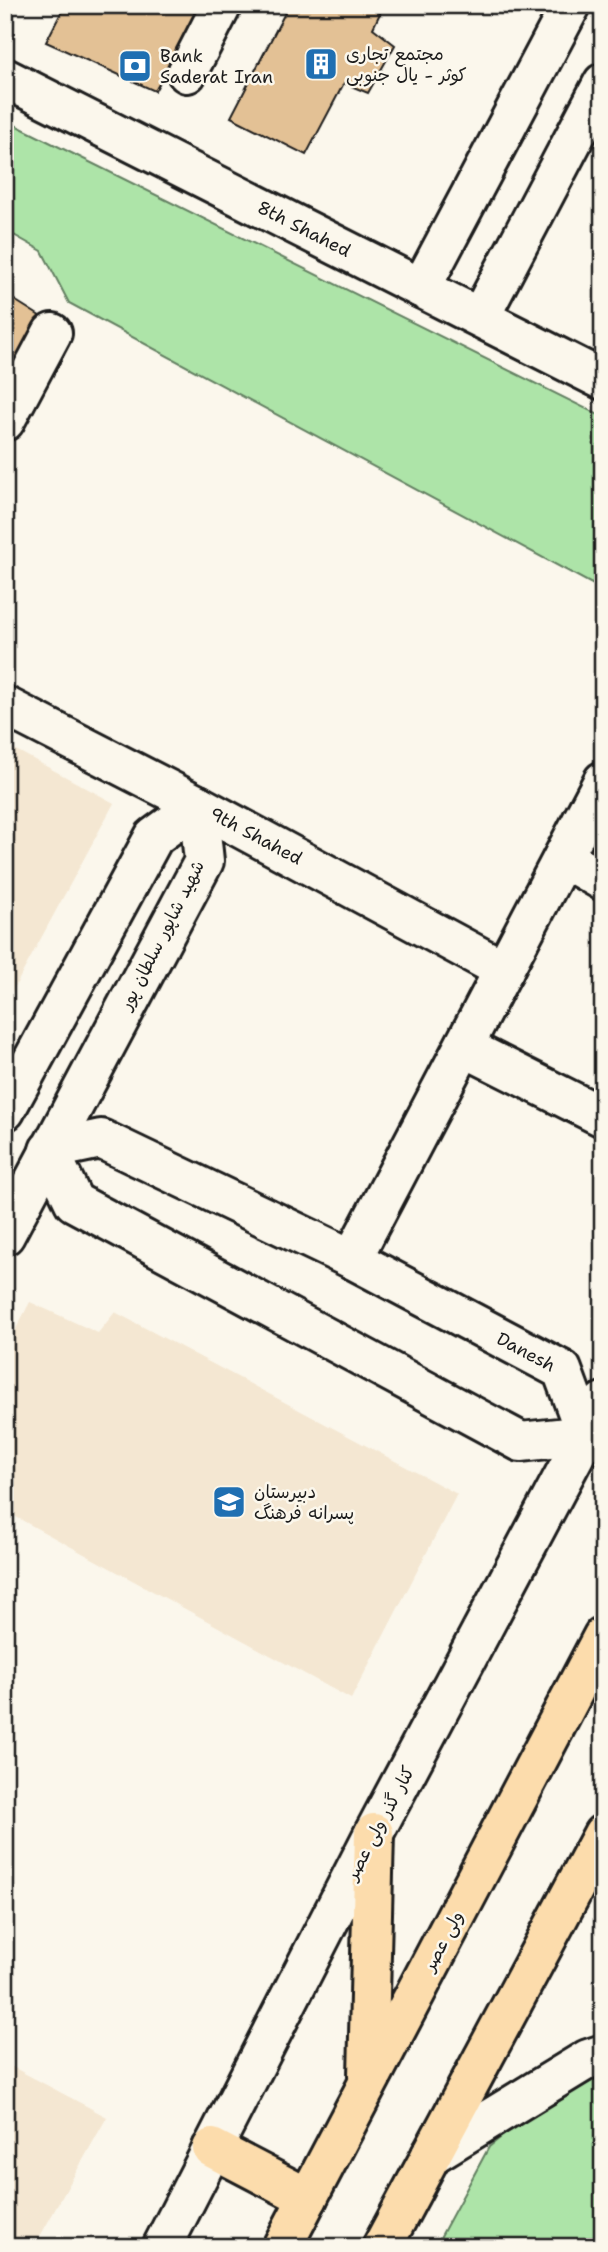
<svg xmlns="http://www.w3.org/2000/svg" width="608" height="2252" font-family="'Shantell Sans','Playpen Sans Arabic',sans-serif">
	<rect width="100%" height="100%" fill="#fbf7ec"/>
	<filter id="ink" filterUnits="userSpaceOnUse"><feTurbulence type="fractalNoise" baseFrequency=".0143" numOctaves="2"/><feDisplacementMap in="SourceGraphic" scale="14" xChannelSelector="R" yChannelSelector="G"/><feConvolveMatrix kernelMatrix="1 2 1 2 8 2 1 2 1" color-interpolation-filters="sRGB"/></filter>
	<g filter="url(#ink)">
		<g fill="#f4e7d2">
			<polygon points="5,744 114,803 5,1005"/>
			<polygon points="30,1302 98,1333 115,1312 457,1494 351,1699 5,1511 5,1350"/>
			<polygon points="5,2063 107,2117 34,2247 5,2247"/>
		</g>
		<g fill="#ade4a8" stroke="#648062" stroke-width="2">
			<polygon points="5,120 603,417 603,590 69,303 42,251 5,230"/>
			<polygon points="603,2076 603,2228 593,2247 435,2247 489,2147 540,2105"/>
		</g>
		<g fill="#e3c195" stroke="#1c1c1c" stroke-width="2">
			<polygon points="65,5 203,5 155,91 46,42"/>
			<polygon points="289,5 384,5 373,28 395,45 368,93 344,83 306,155 231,117"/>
			<polygon points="5,294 43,318 5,389"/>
			<polygon points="603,816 603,863 583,854"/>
		</g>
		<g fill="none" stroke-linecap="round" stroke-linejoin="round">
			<defs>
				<g id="minor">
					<polyline points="187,73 222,5"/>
					<polyline points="5,78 603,380"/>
					<polyline points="421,288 571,5"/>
					<polyline points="480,317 603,83"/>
					<polyline points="5,421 52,333"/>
					<polyline points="5,706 198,805 504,970"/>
					<polyline points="563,858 603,881"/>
					<polyline points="464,1047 603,1117"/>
					<polyline points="5,1111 154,837 198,805"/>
					<polygon points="101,1139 352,1259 562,1370 586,1435 521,1442 74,1202 49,1150"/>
					<polyline points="5,1235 204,861 198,805"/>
					<polyline points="352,1259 603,781"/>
					<polyline points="431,2155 588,2059 603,2054"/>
					<polyline points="162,2247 374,1833 603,1402"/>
				</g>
				<g id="major">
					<polyline points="368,2076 374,1833"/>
					<polyline points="212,2148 308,2198"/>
					<polyline points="282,2247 603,1636"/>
					<polyline points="382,2247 603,1834"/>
				</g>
			</defs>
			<use href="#minor" stroke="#1c1c1c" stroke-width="44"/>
			<use href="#major" stroke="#1c1c1c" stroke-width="44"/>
			<use href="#minor" stroke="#fbf7ec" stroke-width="38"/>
			<use href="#major" stroke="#fcdcac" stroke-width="38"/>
		</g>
	</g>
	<defs>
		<symbol id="building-square" viewBox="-11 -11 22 22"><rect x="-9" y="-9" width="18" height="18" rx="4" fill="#1f6fb2" stroke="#fbf7ec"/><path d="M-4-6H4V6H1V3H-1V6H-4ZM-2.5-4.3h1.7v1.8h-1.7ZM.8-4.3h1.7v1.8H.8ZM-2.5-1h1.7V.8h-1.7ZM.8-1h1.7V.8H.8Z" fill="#fff"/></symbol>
		<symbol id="bank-square" viewBox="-11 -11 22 22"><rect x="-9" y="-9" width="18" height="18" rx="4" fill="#1f6fb2" stroke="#fbf7ec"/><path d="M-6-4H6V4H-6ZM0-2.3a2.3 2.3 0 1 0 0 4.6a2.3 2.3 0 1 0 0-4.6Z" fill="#fff"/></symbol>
		<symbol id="school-square" viewBox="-11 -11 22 22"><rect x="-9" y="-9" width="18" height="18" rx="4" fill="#1f6fb2" stroke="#fbf7ec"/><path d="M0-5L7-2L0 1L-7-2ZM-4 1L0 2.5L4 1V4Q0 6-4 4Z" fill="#fff"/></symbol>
	</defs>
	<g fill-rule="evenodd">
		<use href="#building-square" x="302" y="45" width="38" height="38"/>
		<use href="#bank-square" x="116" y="47" width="38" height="38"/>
		<use href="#school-square" x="210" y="1483" width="38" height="38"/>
	</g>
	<g text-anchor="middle" stroke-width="5" stroke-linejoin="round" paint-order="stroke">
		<g font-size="18" fill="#1c1c1c" stroke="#fbf7ec" text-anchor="start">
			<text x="346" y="60">مجتمع تجاری<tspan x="346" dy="21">کوثر - یال جنوبی</tspan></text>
			<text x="160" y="62">Bank<tspan x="160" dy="21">Saderat Iran</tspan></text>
			<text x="254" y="1498">دبیرستان<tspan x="254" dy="21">پسرانه فرهنگ</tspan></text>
		</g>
		<g font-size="18" fill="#1c1c1c" stroke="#fbf7ec">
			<text transform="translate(304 229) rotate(27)" y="6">8th Shahed</text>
			<text transform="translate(256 836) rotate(28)" y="6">9th Shahed</text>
			<text transform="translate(162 935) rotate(-63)" y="6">شهید شاپور سلطان پور</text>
			<text transform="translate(526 1352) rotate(28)" y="6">Danesh</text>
			<text transform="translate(380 1823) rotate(-62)" y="6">کنار گذر ولی عصر</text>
			<text transform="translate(443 1941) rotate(-62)" y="6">ولی عصر</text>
		</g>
	</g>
	<rect width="608" height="2252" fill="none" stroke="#fbf7ec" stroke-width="28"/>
	<rect x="14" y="14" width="580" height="2224" fill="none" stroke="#1c1c1c" stroke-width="2.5" filter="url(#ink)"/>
</svg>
